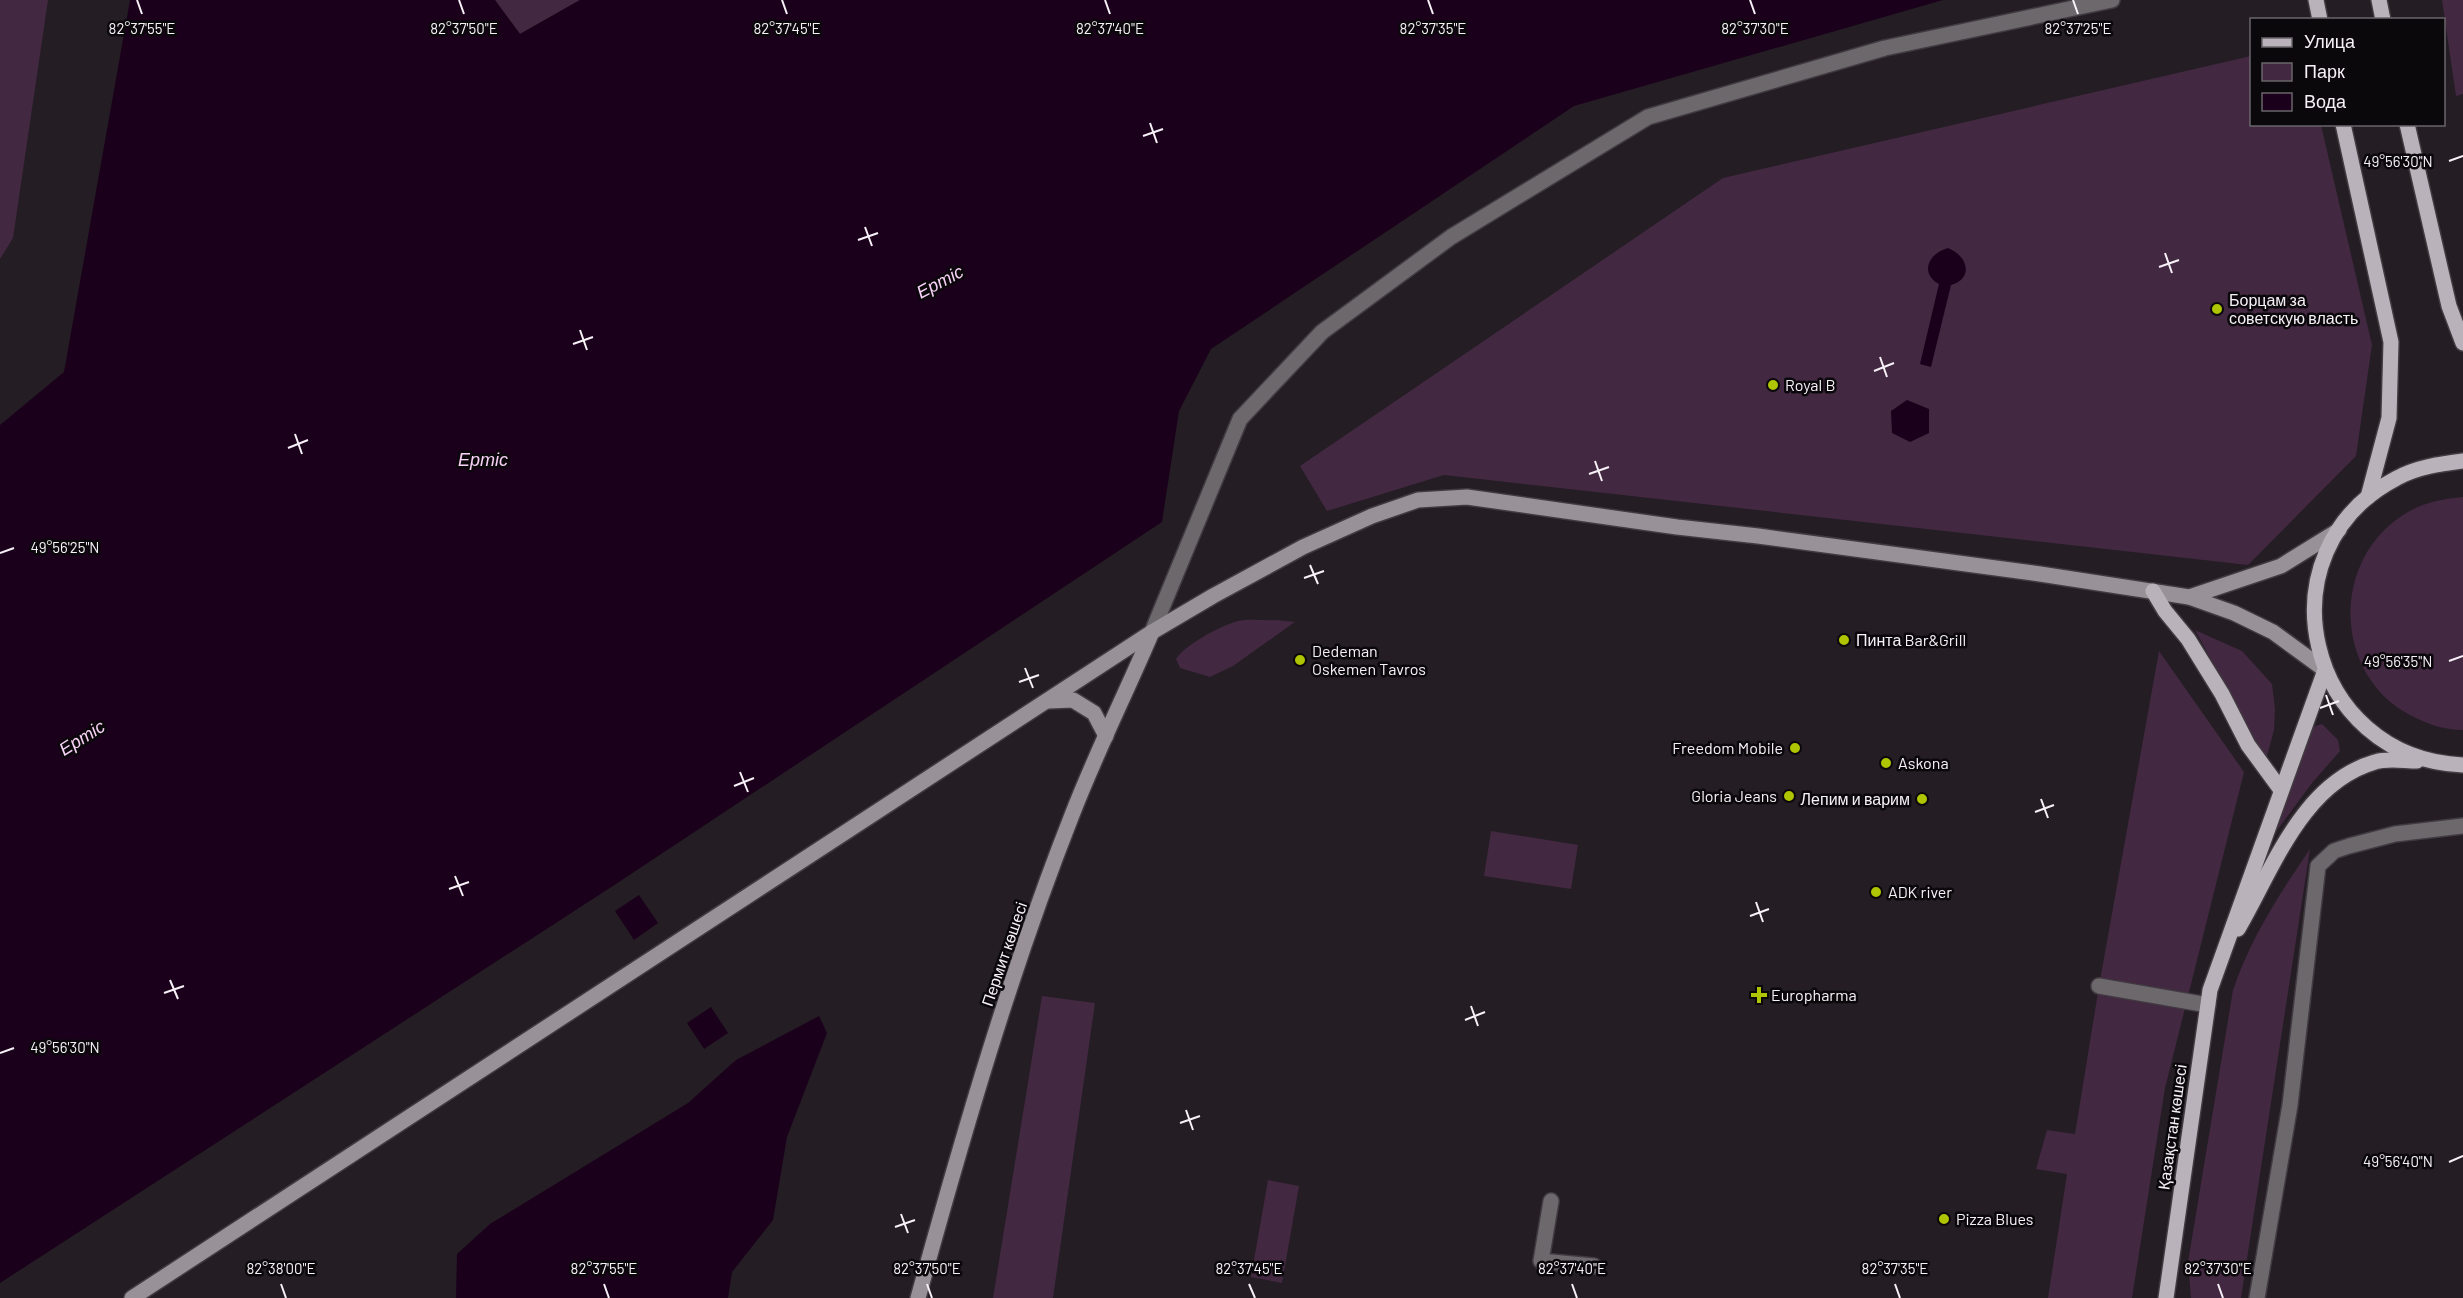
<svg xmlns="http://www.w3.org/2000/svg" width="2463" height="1298" font-family="Barlow,sans-serif">
	<rect width="100%" height="100%" fill="#241d24"/>
	<g fill="#422841">
		<polygon points="0,0 48,0 13,238 0,259"/>
		<polygon points="495,0 580,0 520,34"/>
		<polygon points="2442,0 2463,0 2463,94 2456,96"/>
		<polygon points="2251,56 2252,124 2321,125 2372,345 2356,456 2248,565 1444,475 1327,511 1300,466 1723,178"/>
		<path d="M 2463,497 L 2463,730 C 2442,730 2421,722 2403,711 C 2333,667 2333,560 2403,515 C 2421,503 2441,499 2463,497 Z"/>
		<path d="M 1277,620 L 1295,622 L 1233,666 L 1210,677 L 1180,668 L 1176,659 C 1185,645 1218,627 1235,622 C 1247,618 1264,621 1277,620 Z"/>
		<polygon points="2195,630 2242,651 2272,684 2275,709 2274,730 2266,760"/>
		<polygon points="2159,651 2244,772 2165,1088 2132,1298 2048,1298 2067,1174 2036,1169 2047,1130 2075,1134 2099,986"/>
		<polygon points="2322,724 2338,740 2340,751 2312,783 2259,855 2309,728"/>
		<polygon points="1491,831 1578,845 1571,889 1484,876"/>
		<path d="M 2310,849 L 2241,1298 L 2191,1298 L 2188,1262 L 2233,990 C 2250,939 2280,893 2310,849 Z"/>
		<polygon points="1042,996 1095,1003 1053,1298 993,1298"/>
		<polygon points="1268,1180 1299,1186 1282,1283 1251,1277"/>
	</g>
	<g fill="#1b001c">
		<polygon points="130,0 495,0 520,34 580,0 1943,0 1574,106 1211,349 1179,411 1162,522 619,882 0,1283 0,425 64,372"/>
		<path d="M 1948,248 C 1968,256 1974,278 1951,285 L 1931,367 L 1920,364 L 1939,284 C 1919,273 1929,253 1948,248 Z"/>
		<polygon points="1907,400 1929,409 1929,433 1910,442 1892,433 1891,411"/>
		<polygon points="639,895 658,923 634,940 615,911"/>
		<polygon points="711,1007 728,1033 704,1049 687,1023"/>
		<polygon points="819,1016 827,1033 787,1137 773,1220 732,1272 728,1298 456,1298 457,1254 490,1224 688,1103 736,1060"/>
	</g>
	<g fill="none" stroke-linecap="round" stroke-linejoin="round">
		<defs>
			<g id="minor">
				<polyline points="1551,1201 1541,1261 1594,1266"/>
				<polyline points="2257,1298 2290,1105 2318,866 2334,851 2349,846 2395,834 2463,826"/>
			</g>
			<g id="tertiary">
				<polyline points="1152,632 1240,419 1322,332 1451,237 1648,117 1885,48 2112,0"/>
				<polyline points="2099,986 2208,1005"/>
			</g>
			<g id="secondary">
				<polyline points="2189,597 2281,566 2339,530"/>
				<polyline points="1048,701 1073,700 1094,713 1106,736"/>
				<polyline points="132,1298 1152,632 1213,596 1303,547 1372,516 1418,500 1467,497 1677,527 1758,536 2040,574 2189,597 2234,613 2273,632 2325,670"/>
				<path d="M 918,1298 C 963,1135 1010,972 1072,815 C 1096,753 1126,693 1152,632"/>
			</g>
			<g id="primary">
				<polyline points="2316,0 2320,20"/>
				<polyline points="2379,0 2383,20"/>
				<polyline points="2343,124 2391,342 2389,418 2368,497"/>
				<polyline points="2407,124 2449,306 2463,343"/>
				<path d="M 2463,461 C 2440,464 2417,467 2397,478 C 2257,550 2306,759 2463,765"/>
				<polyline points="2153,591 2165,611 2188,639 2222,694 2248,745 2281,790"/>
				<path d="M 2238,929 C 2273,869 2302,783 2375,762 C 2387,758 2404,761 2417,761"/>
				<polyline points="2166,1298 2210,990 2325,670"/>
			</g>
		</defs>
		<use href="#minor" stroke="#413b41" stroke-width="18"/>
		<use href="#tertiary" stroke="#413b41" stroke-width="18"/>
		<use href="#secondary" stroke="#413b41" stroke-width="18"/>
		<use href="#primary" stroke="#413b41" stroke-width="18"/>
		<use href="#minor" stroke="#6c686c" stroke-width="15"/>
		<use href="#tertiary" stroke="#6c686c" stroke-width="15"/>
		<use href="#secondary" stroke="#989298" stroke-width="15"/>
		<use href="#primary" stroke="#bab2ba" stroke-width="15"/>
	</g>
	<path fill="none" stroke="#f6f1f6" stroke-width="2" d="M 137,0 L 142,14M 459,0 L 464,14M 782,0 L 787,14M 1105,0 L 1110,14M 1428,0 L 1433,14M 1750,0 L 1755,14M 2073,0 L 2078,14M 1150,123 L 1157,143M 1143,136 L 1163,129M 2449,161 L 2463,156M 865,227 L 872,246M 858,240 L 878,233M 2165,253 L 2172,273M 2159,267 L 2179,260M 580,330 L 587,350M 573,344 L 593,337M 1880,357 L 1887,377M 1874,371 L 1894,363M 295,434 L 302,454M 288,448 L 308,440M 1595,461 L 1602,481M 1589,474 L 1609,467M 0,553 L 14,548M 1310,565 L 1318,584M 1304,578 L 1324,571M 2449,661 L 2463,656M 1025,668 L 1033,688M 1019,682 L 1039,675M 2326,695 L 2333,715M 2320,708 L 2339,701M 740,772 L 748,792M 734,786 L 754,778M 2041,799 L 2048,818M 2035,812 L 2054,805M 455,876 L 463,896M 449,889 L 469,882M 1756,902 L 1763,922M 1750,916 L 1769,909M 170,980 L 178,999M 164,993 L 184,986M 1471,1006 L 1478,1026M 1465,1020 L 1485,1012M 0,1053 L 14,1048M 1186,1110 L 1193,1130M 1180,1123 L 1200,1116M 2449,1162 L 2463,1156M 901,1214 L 908,1233M 895,1227 L 915,1220M 281,1284 L 286,1298M 604,1284 L 609,1298M 927,1284 L 932,1298M 1249,1284 L 1255,1298M 1572,1284 L 1577,1298M 1895,1284 L 1900,1298M 2218,1284 L 2223,1298"/>
	<g fill="#b0c501" stroke="#0b080b" stroke-width="2">
		<circle cx="2217" cy="309" r="6"/>
		<circle cx="1773" cy="385" r="6"/>
		<circle cx="1844" cy="640" r="6"/>
		<circle cx="1300" cy="660" r="6"/>
		<circle cx="1795" cy="748" r="6"/>
		<circle cx="1886" cy="763" r="6"/>
		<circle cx="1789" cy="796" r="6"/>
		<circle cx="1922" cy="799" r="6"/>
		<circle cx="1876" cy="892" r="6"/>
		<path d="M1756 986h6v6h6v6h-6v6h-6v-6h-6v-6h6z"/>
		<circle cx="1944" cy="1219" r="6"/>
	</g>
	<g text-anchor="middle" stroke-width="5" stroke-linejoin="round" paint-order="stroke">
		<g font-size="16" fill="#f6f1f6" stroke="#0b080b" text-anchor="start">
			<text x="2229" y="306">Борцам за<tspan x="2229" dy="18">советскую власть</tspan></text>
			<text x="1785" y="391">Royal B</text>
			<text x="1856" y="646">Пинта Bar&amp;Grill</text>
			<text x="1312" y="657">Dedeman<tspan x="1312" dy="18">Oskemen Tavros</tspan></text>
			<text x="1783" y="754" text-anchor="end">Freedom Mobile</text>
			<text x="1898" y="769">Askona</text>
			<text x="1777" y="802" text-anchor="end">Gloria Jeans</text>
			<text x="1910" y="805" text-anchor="end">Лепим и варим</text>
			<text x="1888" y="898">ADK river</text>
			<text x="1771" y="1001">Europharma</text>
			<text x="1956" y="1225">Pizza Blues</text>
		</g>
		<g font-size="16" fill="#f6f1f6" stroke="#0b080b">
			<text transform="translate(1004 954) rotate(-71)" y="6">Пермит көшесі</text>
			<text transform="translate(2172 1127) rotate(-82)" y="6">Қазақстан көшесі</text>
		</g>
		<g font-size="18" font-style="italic" fill="#f8d1f6" stroke="#0b080b">
			<text transform="translate(940 282) rotate(-28)" y="6">Ертіс</text>
			<text x="483" y="466">Ертіс</text>
			<text transform="translate(82 738) rotate(-32)" y="6">Ертіс</text>
		</g>
	</g>
	<g font-size="15" text-anchor="middle" fill="#f6f1f6" stroke="#0b080b" stroke-width="5" stroke-linejoin="round" paint-order="stroke">
		<text x="142" y="34">82°37'55"E</text>
		<text x="464" y="34">82°37'50"E</text>
		<text x="787" y="34">82°37'45"E</text>
		<text x="1110" y="34">82°37'40"E</text>
		<text x="1433" y="34">82°37'35"E</text>
		<text x="1755" y="34">82°37'30"E</text>
		<text x="2078" y="34">82°37'25"E</text>
		<text x="2398" y="167">49°56'30"N</text>
		<text x="65" y="553">49°56'25"N</text>
		<text x="2398" y="667">49°56'35"N</text>
		<text x="65" y="1053">49°56'30"N</text>
		<text x="2398" y="1167">49°56'40"N</text>
		<text x="281" y="1274">82°38'00"E</text>
		<text x="604" y="1274">82°37'55"E</text>
		<text x="927" y="1274">82°37'50"E</text>
		<text x="1249" y="1274">82°37'45"E</text>
		<text x="1572" y="1274">82°37'40"E</text>
		<text x="1895" y="1274">82°37'35"E</text>
		<text x="2218" y="1274">82°37'30"E</text>
	</g>
	<rect x="2250" y="18" width="195" height="108" fill="#0b080b" stroke="#696569" stroke-width="1.5"/>
	<rect x="2262" y="38" width="30" height="9" fill="#bab2ba" stroke="#696569" stroke-width="1.5"/>
	<text x="2304" y="48" font-size="18" fill="#f6f1f6">Улица</text>
	<rect x="2262" y="63" width="30" height="18" fill="#422841" stroke="#696569" stroke-width="1.5"/>
	<text x="2304" y="78" font-size="18" fill="#f6f1f6">Парк</text>
	<rect x="2262" y="93" width="30" height="18" fill="#1b001c" stroke="#696569" stroke-width="1.5"/>
	<text x="2304" y="108" font-size="18" fill="#f6f1f6">Вода</text>
</svg>
